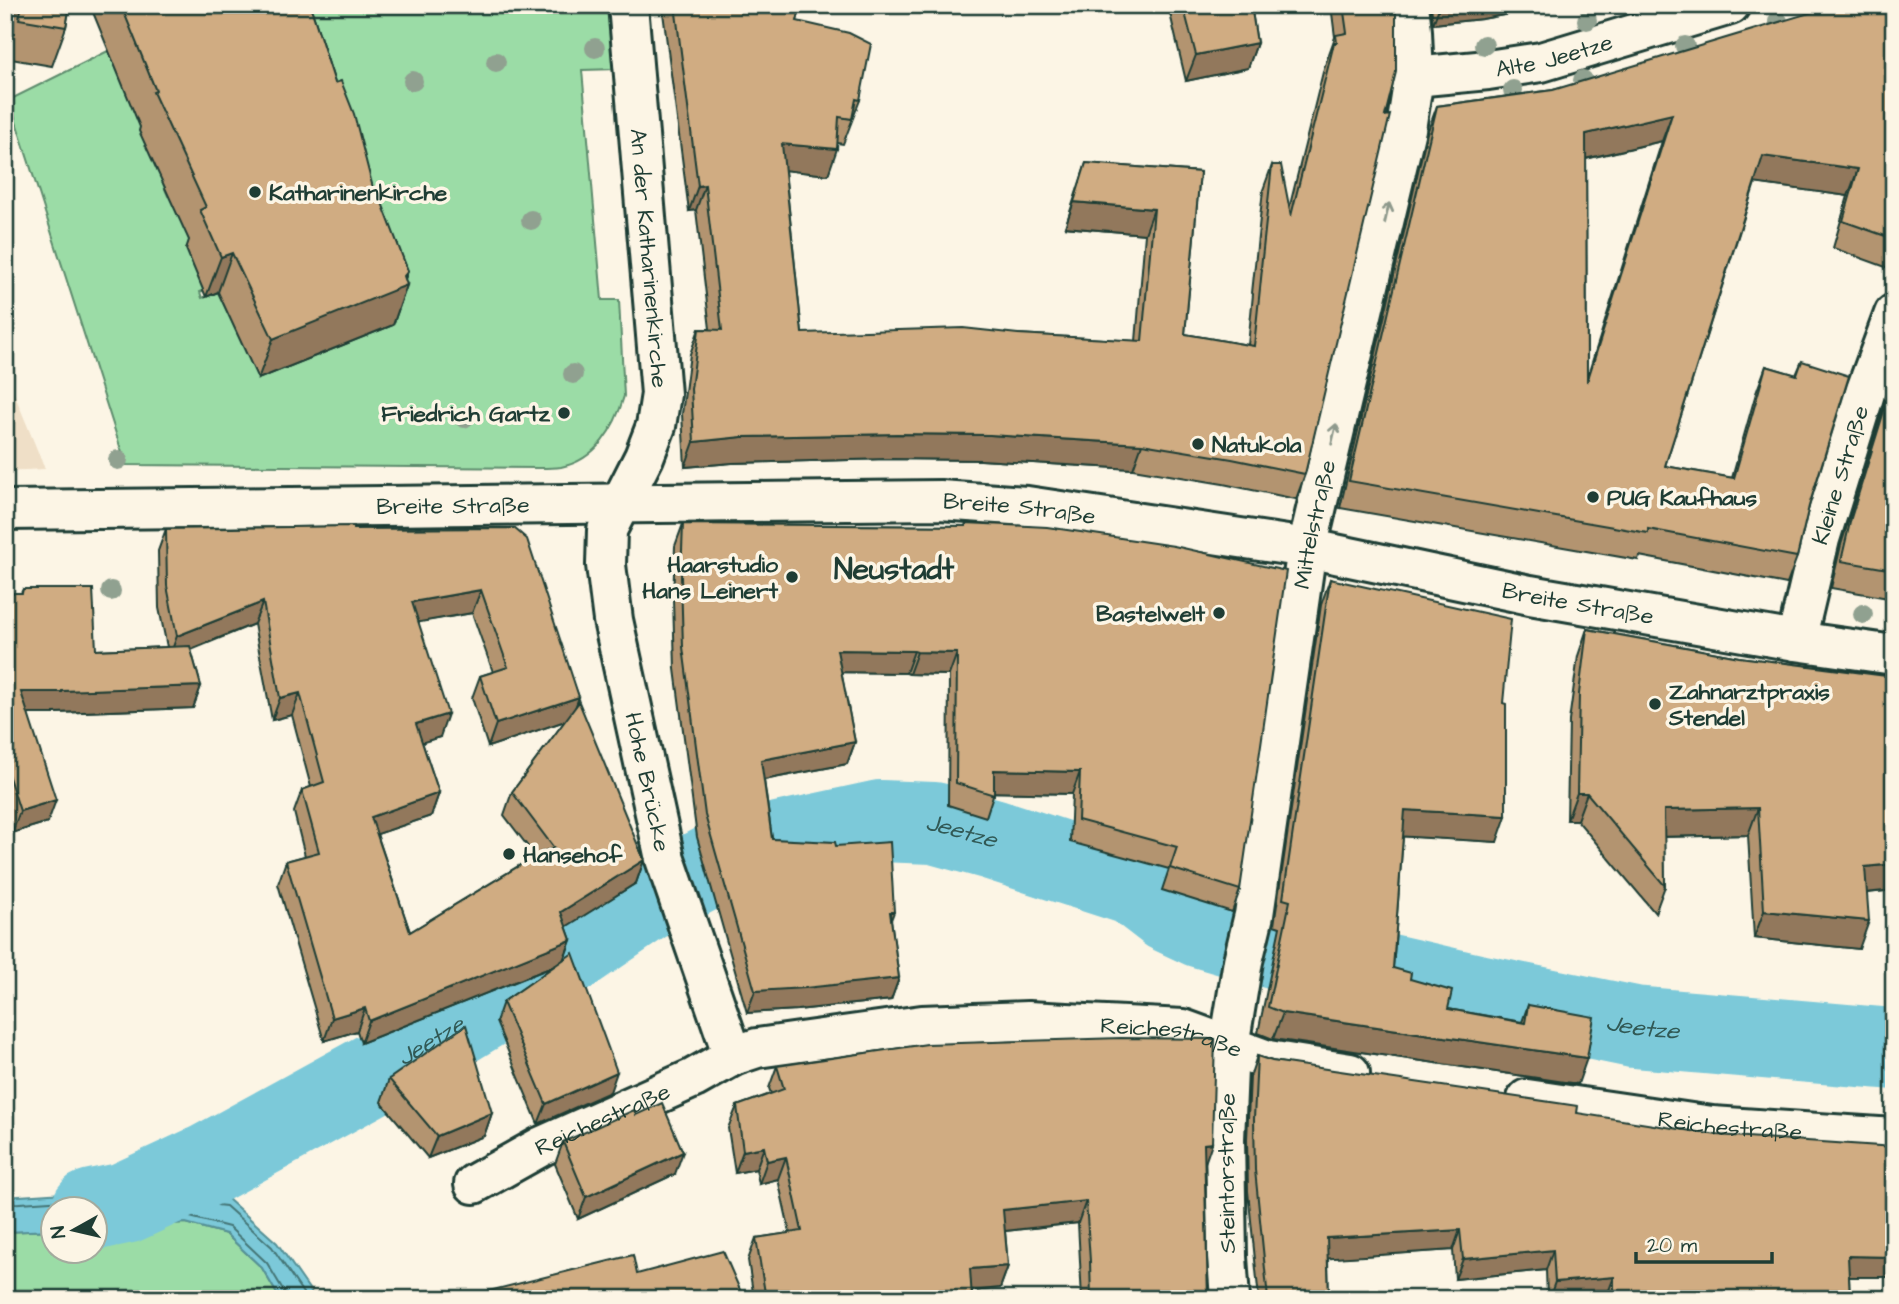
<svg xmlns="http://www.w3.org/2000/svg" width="1899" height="1304" font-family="'Architects Daughter',sans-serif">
	<rect width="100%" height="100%" fill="#fcf5e5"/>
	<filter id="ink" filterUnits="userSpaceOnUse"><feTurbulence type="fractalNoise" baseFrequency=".0143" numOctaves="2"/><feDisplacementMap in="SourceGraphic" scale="14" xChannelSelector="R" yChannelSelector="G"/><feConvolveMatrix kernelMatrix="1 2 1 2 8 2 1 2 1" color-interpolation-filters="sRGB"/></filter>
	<g filter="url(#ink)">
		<polygon fill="#efdfc7" points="5,371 45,469 5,471"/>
		<g fill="#9bdca6" stroke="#5d8c6d" stroke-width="2">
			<path d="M 274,5 L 611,5 L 618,69 L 582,70 L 602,300 L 619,300 L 624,396 C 615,428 596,460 561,467 C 554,468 546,468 539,468 L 126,465 L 9,100 L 116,47 L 165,189 L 168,196 L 177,192 L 216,285 L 200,292 L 202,298 L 218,292 L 259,379 Z"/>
			<polygon points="186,1223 226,1234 262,1268 280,1299 5,1299 5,1232 52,1230 52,1252 94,1252 95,1228"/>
		</g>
		<polygon fill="#7bc9d9" stroke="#569197" stroke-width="2" points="179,1161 175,1199 197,1196 228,1199 277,1243 316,1299 280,1299 262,1268 226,1234 186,1223 95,1228 94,1210 52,1210 52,1230 5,1232 5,1197 109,1190"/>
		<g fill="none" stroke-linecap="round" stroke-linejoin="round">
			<g stroke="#447576" stroke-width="2">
				<polygon points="155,1188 160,1191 161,1205 159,1208 116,1211 113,1209 115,1205"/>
				<polyline points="5,1204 111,1197 168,1175 170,1178 168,1198 171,1204 177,1206 198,1203 226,1206 272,1247 307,1299"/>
				<polyline points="94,1221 186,1216 229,1227 267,1263 285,1293 286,1299"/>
			</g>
			<path stroke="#7bc9d9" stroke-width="82" id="s1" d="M 92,1210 L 125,1203 L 209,1164 L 399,1060 L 526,983 L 646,901 L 715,864 L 778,843 L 880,821 L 934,823 L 992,839 L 1134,885 L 1169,912 L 1201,927 L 1280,950 L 1477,995 L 1634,1027 L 1894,1049"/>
			<defs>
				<g id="minor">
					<path id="s2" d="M 628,5 L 661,394 L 656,426 L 644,457 L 607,530 L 606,565 L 613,620 L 665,859 L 733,1056"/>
					<path id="s3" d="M 1414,77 L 1488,70 L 1541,62 L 1730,5"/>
					<path id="s4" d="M 5,510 L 940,500 L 1027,506 L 1307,548 L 1530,595 L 1796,641 L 1894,655"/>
					<path id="s5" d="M 1796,641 L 1820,539 L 1866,390 L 1894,314"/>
					<path id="s6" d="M 1527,1099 L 1712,1126 L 1894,1138"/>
					<path id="s7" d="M 474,1184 L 542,1146 L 694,1078 L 733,1056 L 757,1048 L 922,1025 L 1028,1021 L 1183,1029 L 1268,1060 L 1350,1073"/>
					<path id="s8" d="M 1230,1299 L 1227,1257 L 1225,1139 L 1229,1046 L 1243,961 L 1254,915 L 1307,548 L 1406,129 L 1414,77 L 1412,31 L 1409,5"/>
				</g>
			</defs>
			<use href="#minor" stroke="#1f3d34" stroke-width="44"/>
			<use href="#minor" stroke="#fcf5e5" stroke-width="38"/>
		</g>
		<g fill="#90a190">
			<circle cx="1587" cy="20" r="10"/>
			<circle cx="1778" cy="21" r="10"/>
			<circle cx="1484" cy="45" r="10"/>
			<circle cx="1685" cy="46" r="10"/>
			<circle cx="595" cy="48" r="10"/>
			<circle cx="496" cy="62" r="10"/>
			<circle cx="1583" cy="80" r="10"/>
			<circle cx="413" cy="81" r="10"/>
			<circle cx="1513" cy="90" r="10"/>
			<circle cx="531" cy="220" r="10"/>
			<circle cx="573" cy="374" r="10"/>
			<circle cx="464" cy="418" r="10"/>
			<circle cx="118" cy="460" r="10"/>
			<circle cx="111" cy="591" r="10"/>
			<circle cx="1863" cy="614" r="10"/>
		</g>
		<g fill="#b39470" stroke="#1f3d34" stroke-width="2" fill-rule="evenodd">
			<polygon points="13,5 70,5 66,27 52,66 5,58"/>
			<polygon points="90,5 310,5 335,83 373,188 408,271 405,279 407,285 393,325 258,379 218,292 206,297 186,249 189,240 139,131 140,127"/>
			<polygon points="662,5 801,5 797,21 860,100 843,144 837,143 828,175 785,170 802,333 1018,334 1136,341 1145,234 1065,227 1086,163 1200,172 1185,334 1248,345 1253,294 1252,293 1263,190 1272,165 1289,209 1324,68 1335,37 1331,5 1398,5 1396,11 1385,116 1305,474 1296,499 1223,484 1133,469 981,460 888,459 732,463 685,467 682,414 690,354 699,329 710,329 696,210 689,211"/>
			<polygon points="1168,5 1251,5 1257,43 1248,68 1186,81"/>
			<polygon points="1431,5 1558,5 1482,19 1433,24"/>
			<path d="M 1894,5 L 1894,270 L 1833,248 L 1848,196 L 1755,183 L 1665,466 L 1732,478 L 1756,393 L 1766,366 L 1796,375 L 1802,361 L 1809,506 L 1797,557 L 1787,584 L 1639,556 L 1638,560 L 1340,508 L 1427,133 L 1437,106 L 1553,90 ZM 1662,141 L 1587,378 L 1586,159 Z"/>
			<polygon points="1894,378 1894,599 1831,588 1841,545 1887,397"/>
			<polygon points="966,523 1240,890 1232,912 1162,890 1169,869 1070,842 1072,794 994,792 986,817 948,805 949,675 909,674 906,673 841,672 855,742 847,764 764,780 772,839 836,846 894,912 891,920 899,978 891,1000 797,1010 747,1013 697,837 675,669 673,599 675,546 683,524 965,526"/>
			<path d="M 514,528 L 579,697 L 575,708 L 644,860 L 636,883 L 566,926 L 571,940 L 564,960 L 610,1092 L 538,1124 L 496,1022 L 503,1002 L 555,966 L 361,1043 L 357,1031 L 324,1041 L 278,884 L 286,861 L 305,856 L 294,812 L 302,790 L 311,787 L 292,715 L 272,720 L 254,624 L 191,650 L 201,686 L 193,708 L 54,713 L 54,714 L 28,714 L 48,822 L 12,833 L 5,812 L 5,593 L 21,593 L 23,589 L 96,650 L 167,647 L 159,608 L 158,551 L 166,529 ZM 472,613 L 493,672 L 480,676 L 472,698 L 488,747 L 565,721 L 512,792 L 504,815 L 535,856 L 410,932 L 377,834 L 431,816 L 439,793 L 422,742 L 440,737 L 418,622 Z"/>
			<polygon points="1330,579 1503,703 1497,842 1403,836 1393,968 1410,979 1448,1009 1522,1022 1528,1005 1578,1084 1273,1039 1258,1033 1280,927 1274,925 1321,605"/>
			<polygon points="1587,629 1739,657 1894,677 1894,890 1867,893 1859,949 1754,938 1748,835 1664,837 1665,886 1655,913 1577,820 1567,820 1569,721 1578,656"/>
			<polygon points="1257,1056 1272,1061 1577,1113 1894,1277 1849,1277 1850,1299 1606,1299 1606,1298 1547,1299 1546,1270 1455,1279 1453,1250 1328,1258 1329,1299 1259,1299 1248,1191 1247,1139 1250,1077"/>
			<polygon points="777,1066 1205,1163 1208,1299 1082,1299 1078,1223 1005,1231 1008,1266 1000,1288 972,1291 972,1299 754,1299 748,1260 756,1238 790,1233 778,1179 759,1184 756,1169 735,1173 728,1128 737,1106 771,1094 769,1088"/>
			<polygon points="389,1079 492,1113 484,1136 428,1158 381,1102"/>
			<polygon points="636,1115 675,1174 578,1219 555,1164 563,1142"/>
		</g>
		<g fill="#92785b" stroke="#1f3d34" stroke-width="2">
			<polygon points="1440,5 1558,5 1482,19 1433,24"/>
			<polygon points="1257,43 1248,68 1186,81 1196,55"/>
			<polygon points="1672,114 1662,141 1576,161 1586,134"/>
			<polygon points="782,144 837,149 828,175 773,169"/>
			<polygon points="1763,156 1858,169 1848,196 1753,183"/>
			<polygon points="705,185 696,210 689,211 698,186"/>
			<polygon points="1074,202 1154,209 1145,234 1065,227"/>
			<polygon points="232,253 218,292 206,297 221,257"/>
			<polygon points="408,271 402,287 407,285 393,325 258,379 273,339 404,276"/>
			<polygon points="5,374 10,374 5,387"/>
			<polygon points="897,434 990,435 1142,444 1133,469 981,460 888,459 732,463 685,467 694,442 742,437"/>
			<polygon points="481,590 472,613 403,625 412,602"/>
			<polygon points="263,602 254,624 169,658 177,636"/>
			<polygon points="837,650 914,651 906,673 829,672"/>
			<polygon points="917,652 957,653 949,675 909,674"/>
			<polygon points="201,686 193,708 54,713 54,714 13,714 21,692"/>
			<polygon points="300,693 292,715 272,720 280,698"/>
			<polygon points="579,697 571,719 488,747 496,724"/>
			<polygon points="448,714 440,737 408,747 416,724"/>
			<polygon points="855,742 847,764 753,782 761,760"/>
			<polygon points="994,770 1080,772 1072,794 986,792"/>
			<polygon points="439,793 431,816 363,839 371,817"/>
			<polygon points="1577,793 1587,793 1577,820 1567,820"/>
			<polygon points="56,800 48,822 12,833 20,811"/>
			<polygon points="1758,808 1748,835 1654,837 1664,810"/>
			<polygon points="1405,810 1506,816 1497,842 1395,836"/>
			<polygon points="644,860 636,883 553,935 561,912"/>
			<polygon points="1894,864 1894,890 1855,894 1865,867"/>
			<polygon points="1764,911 1869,921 1859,949 1754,938"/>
			<polygon points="571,940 562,963 361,1043 369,1021"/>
			<polygon points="899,978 891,1000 797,1010 747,1013 755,991"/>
			<polygon points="365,1008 357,1031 324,1041 332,1018"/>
			<polygon points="1283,1013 1587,1058 1578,1084 1273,1039"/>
			<polygon points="617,1072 610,1092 538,1124 546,1104"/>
			<polygon points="492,1113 484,1136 428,1158 437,1136"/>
			<polygon points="1212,1143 1204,1166 1204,1144"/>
			<polygon points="764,1147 756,1169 735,1173 743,1151"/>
			<polygon points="683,1152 675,1174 578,1219 586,1197"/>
			<polygon points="786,1157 778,1179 759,1184 767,1161"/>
			<polygon points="1086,1201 1078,1223 995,1232 1003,1210"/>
			<polygon points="1460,1230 1453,1250 1320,1259 1327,1238"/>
			<polygon points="1553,1250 1546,1270 1455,1279 1463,1259"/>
			<polygon points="1848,1256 1894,1257 1894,1277 1841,1277"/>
			<polygon points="1008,1266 1000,1288 962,1292 970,1269"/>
			<polygon points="1614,1277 1606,1298 1549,1299 1555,1282"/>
		</g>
		<g fill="#d0ac82" stroke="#1f3d34" stroke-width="2" fill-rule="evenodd">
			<polygon points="22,5 70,5 66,27 19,19"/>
			<polygon points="121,5 310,5 335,83 341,81 354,114 373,188 376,187 408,271 404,276 407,285 273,339 232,253 221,257 200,210 206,207 153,92 156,91"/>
			<polygon points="675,5 801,5 797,21 849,33 871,44 860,100 856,99 852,119 839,117 837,149 782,144 802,333 963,328 1018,334 1142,341 1154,209 1074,202 1086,163 1200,172 1185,334 1254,346 1262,269 1261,268 1272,165 1281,165 1291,216 1334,43 1337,43 1336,35 1347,33 1343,5 1396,5 1396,72 1385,116 1390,115 1305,474 1232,459 1142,444 990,435 897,434 742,437 694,442 691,389 699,329 722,330 705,185 698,186"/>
			<polygon points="1183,5 1251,5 1257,43 1196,55"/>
			<path d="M 1836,5 L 1894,5 L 1894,239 L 1843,221 L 1858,169 L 1763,156 L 1665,466 L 1734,478 L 1766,366 L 1797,375 L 1802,361 L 1849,376 L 1809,506 L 1797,557 L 1648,529 L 1648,533 L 1349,481 L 1437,106 L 1553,90 ZM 1672,114 L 1587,382 L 1586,134 Z"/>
			<polygon points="9,332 10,374 5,374 5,334"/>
			<polygon points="1894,379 1894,570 1841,561 1851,518"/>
			<polygon points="966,523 1047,527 1174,546 1286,571 1240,890 1170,868 1177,847 1078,820 1080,772 994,770 994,795 956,783 957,653 917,652 914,651 837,650 855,742 761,760 772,839 835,842 836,846 890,842 894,912 890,912 899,978 805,988 755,991 705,815 683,647 681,577 683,524 966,526"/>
			<polygon points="354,526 354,529 514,528 527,539 579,697 496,724 480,676 508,667 481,590 412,602 448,714 416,724 439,793 371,817 410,932 542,852 554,848 512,792 579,702 644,860 561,912 571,940 369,1021 365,1008 332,1018 286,861 319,852 302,790 324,782 300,693 280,698 263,602 177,636 167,586 166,529"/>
			<polygon points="1330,579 1511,619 1503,703 1506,704 1506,816 1405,810 1393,968 1411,973 1410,979 1452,991 1448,1009 1525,1023 1528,1005 1594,1017 1587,1058 1283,1013 1268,1007 1290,901 1283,899"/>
			<polygon points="23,589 93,589 96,650 190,646 201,686 62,691 62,692 21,692 56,800 20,811 5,765 5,593 22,593"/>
			<polygon points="1587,629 1739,657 1894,677 1894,864 1865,867 1869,921 1764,911 1758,808 1664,810 1665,886 1587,793 1577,793 1579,694"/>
			<polygon points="573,953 617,1072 546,1104 503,1002"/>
			<polygon points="466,1025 492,1113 437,1136 389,1079"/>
			<polygon points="1121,1038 1215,1039 1212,1143 1204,1144 1208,1299 1091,1299 1090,1261 1086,1201 1003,1210 1008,1266 970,1269 972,1299 766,1299 756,1238 802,1231 786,1157 767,1161 764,1147 743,1151 737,1106 784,1089 777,1066 927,1044"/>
			<polygon points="1257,1056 1272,1061 1578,1106 1577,1113 1717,1135 1894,1147 1894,1257 1848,1256 1850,1299 1614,1299 1614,1277 1555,1282 1553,1250 1463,1259 1460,1230 1327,1238 1329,1299 1268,1299 1255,1170 1254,1119"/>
			<polygon points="662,1103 683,1152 586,1197 563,1142 634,1110 636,1115"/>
			<polygon points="723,1251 744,1299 457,1299 633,1255 637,1274"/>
		</g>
		<defs><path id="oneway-shaft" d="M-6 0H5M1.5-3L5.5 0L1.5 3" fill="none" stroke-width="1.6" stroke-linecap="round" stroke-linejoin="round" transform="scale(1.75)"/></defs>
		<g stroke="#8e998c">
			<use href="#oneway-shaft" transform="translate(1387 213) rotate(-77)"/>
			<use href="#oneway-shaft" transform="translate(1334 434) rotate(-77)"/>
		</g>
	</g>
	<g fill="#1f3d34" stroke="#fcf5e5" stroke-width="2.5">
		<circle cx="255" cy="192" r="7"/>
		<circle cx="564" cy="413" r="7"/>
		<circle cx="1198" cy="444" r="7"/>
		<circle cx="1593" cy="497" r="7"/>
		<circle cx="792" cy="577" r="7"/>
		<circle cx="1219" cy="613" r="7"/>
		<circle cx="1655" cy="704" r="7"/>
		<circle cx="509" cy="854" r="7"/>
	</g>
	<g text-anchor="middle" stroke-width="7" stroke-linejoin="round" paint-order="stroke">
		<g font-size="23" fill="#1f3d34" stroke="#fcf5e5">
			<text dy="8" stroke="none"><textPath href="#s3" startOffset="142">Alte Jeetze</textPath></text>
			<text dy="8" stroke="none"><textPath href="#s2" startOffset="254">An der Katharinenkirche</textPath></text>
			<text dy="8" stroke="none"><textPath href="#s5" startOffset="172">Kleine Straße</textPath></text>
			<text dy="8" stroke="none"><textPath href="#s4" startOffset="448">Breite Straße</textPath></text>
			<text dy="8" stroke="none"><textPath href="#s4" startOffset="1015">Breite Straße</textPath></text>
			<text dy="8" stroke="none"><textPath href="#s8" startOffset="782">Mittelstraße</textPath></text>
			<text dy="8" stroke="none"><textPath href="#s4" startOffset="1582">Breite Straße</textPath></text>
			<text dy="8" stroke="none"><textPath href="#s2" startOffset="794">Hohe Brücke</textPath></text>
			<text dy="8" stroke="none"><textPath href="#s7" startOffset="732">Reichestraße</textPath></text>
			<text dy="8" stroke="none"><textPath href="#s7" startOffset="144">Reichestraße</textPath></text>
			<text dy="8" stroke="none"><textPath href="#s6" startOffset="205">Reichestraße</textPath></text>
			<text dy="8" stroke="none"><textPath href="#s8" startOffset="126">Steintorstraße</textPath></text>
		</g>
		<g font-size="23" font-weight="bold" fill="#1f3d34" stroke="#fcf5e5" text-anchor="start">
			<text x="269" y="200">Katharinenkirche</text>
			<text x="550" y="421" text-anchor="end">Friedrich Gartz</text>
			<text x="1212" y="452">Natukola</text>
			<text x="1607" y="505">PUG Kaufhaus</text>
			<text x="778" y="572" text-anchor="end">Haarstudio<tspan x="778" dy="26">Hans Leinert</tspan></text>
			<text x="1205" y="621" text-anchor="end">Bastelwelt</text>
			<text x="1669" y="699">Zahnarztpraxis<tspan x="1669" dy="26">Stendel</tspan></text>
			<text x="523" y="862">Hansehof</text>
		</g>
		<g font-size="24" font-style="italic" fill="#315955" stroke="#fcf5e5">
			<text dy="8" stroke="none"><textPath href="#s1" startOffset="968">Jeetze</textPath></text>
			<text dy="8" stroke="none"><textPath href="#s1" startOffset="1682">Jeetze</textPath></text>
			<text dy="8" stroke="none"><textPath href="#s1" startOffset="380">Jeetze</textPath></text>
		</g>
		<g font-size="30" font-weight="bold" fill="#1f3d34" stroke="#fcf5e5">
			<text x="894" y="579">Neustadt</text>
		</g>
	</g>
	<rect width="1899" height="1304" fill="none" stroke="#fcf5e5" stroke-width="28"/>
	<rect x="14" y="14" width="1871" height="1276" fill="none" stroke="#1f3d34" stroke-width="2.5" filter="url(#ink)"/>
	<g transform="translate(74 1230) rotate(262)"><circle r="33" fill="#fcf5e5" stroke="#a4ab9e" stroke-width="2"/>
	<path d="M0-5L12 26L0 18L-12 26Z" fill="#1f3d34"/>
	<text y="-10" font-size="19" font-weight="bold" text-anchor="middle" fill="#1f3d34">N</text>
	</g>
	<path d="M1636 1252v10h136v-10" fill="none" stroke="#1f3d34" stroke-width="3.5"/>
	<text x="1647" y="1252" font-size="21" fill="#1f3d34" stroke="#fcf5e5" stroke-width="5" paint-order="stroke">20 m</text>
</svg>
